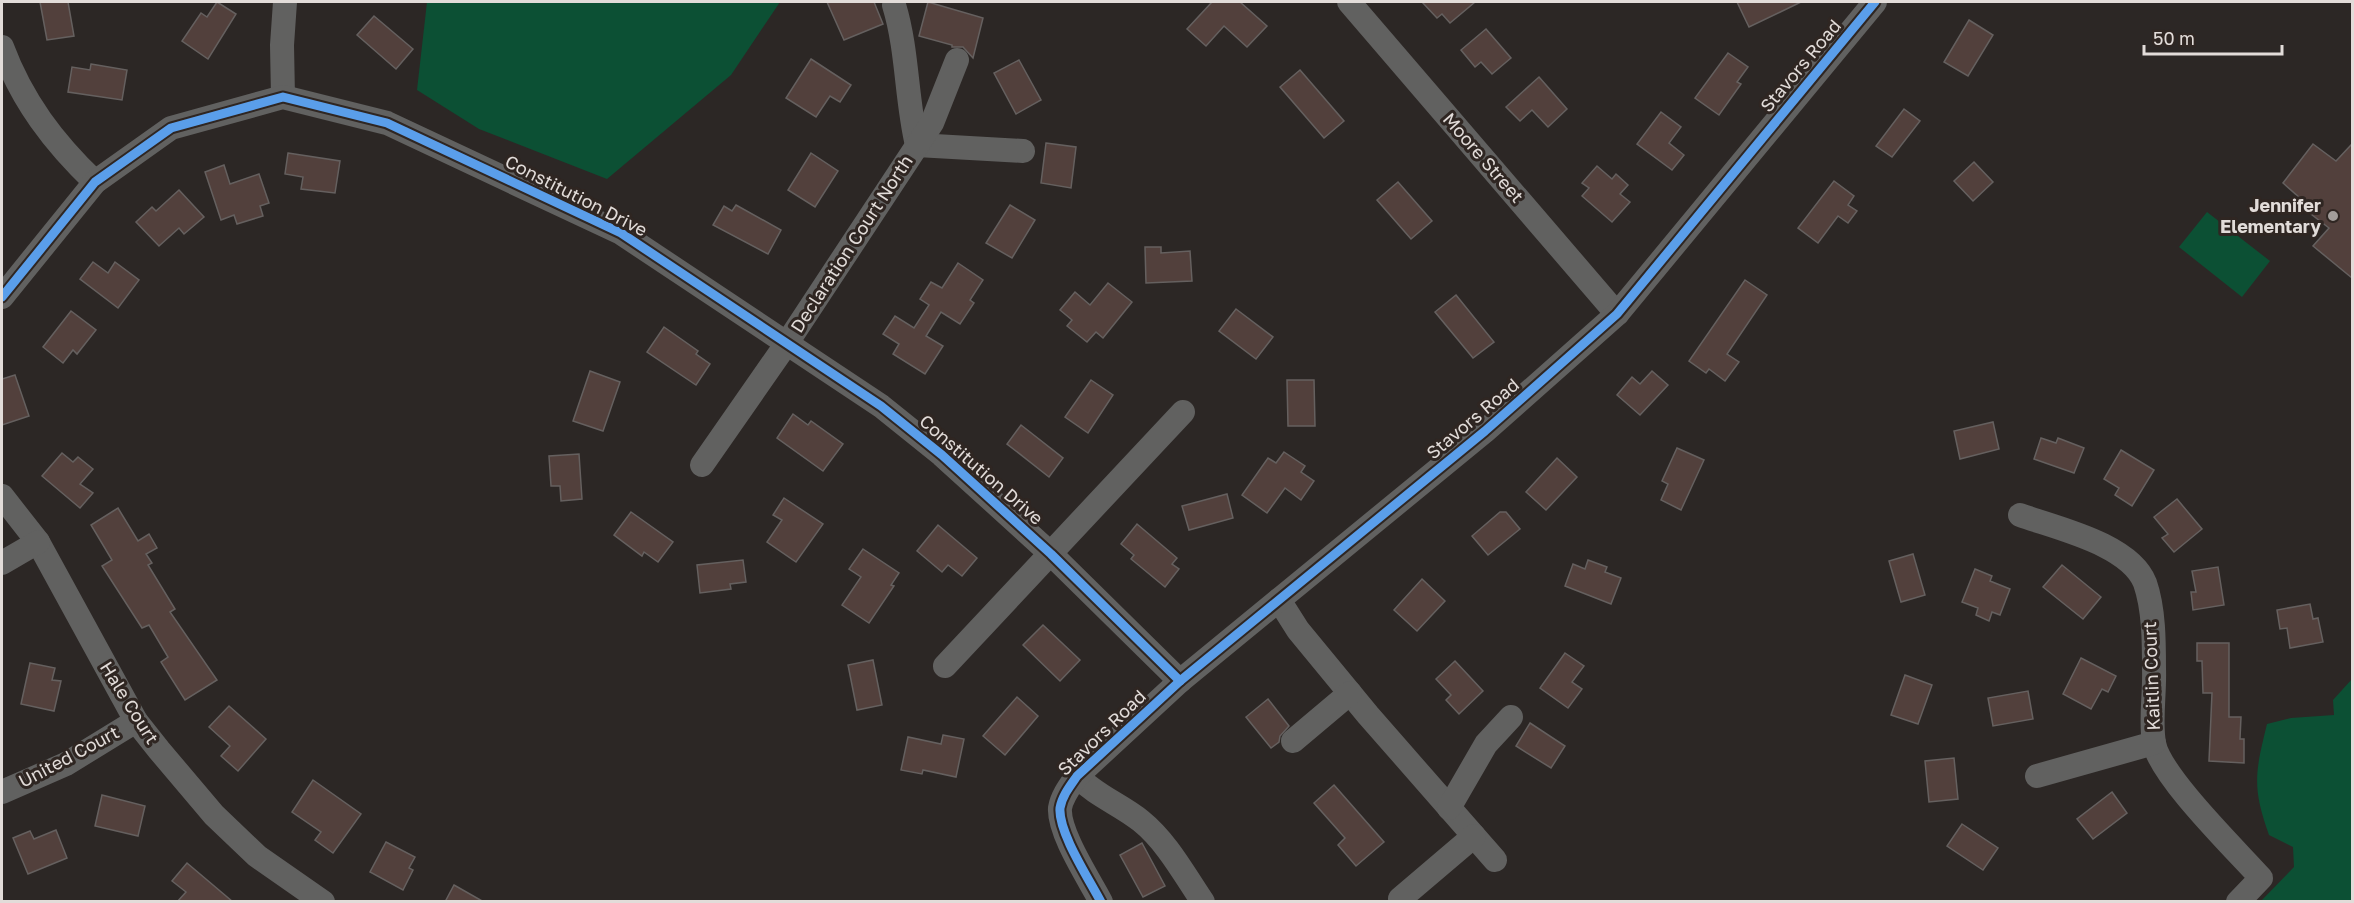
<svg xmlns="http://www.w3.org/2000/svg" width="2354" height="903" font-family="'Golos Text',sans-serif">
	<rect width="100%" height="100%" fill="#2c2725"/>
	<g fill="#0c5034">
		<polygon points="427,2 780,2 731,75 607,179 479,129 417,90"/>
		<polygon points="2207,212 2270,261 2242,297 2179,247"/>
		<path d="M 2352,657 L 2352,901 L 2261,901 L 2294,867 L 2293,847 L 2269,835 C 2252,787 2255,773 2267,724 L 2291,718 L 2334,715 L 2333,700 L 2352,679 Z"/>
	</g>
	<g fill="#52403c" stroke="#65605f" stroke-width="1.5">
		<polygon points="40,2 68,2 74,36 47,40"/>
		<polygon points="217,2 236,14 208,59 182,41 201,13 207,17"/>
		<polygon points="827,2 874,2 883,24 844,40"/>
		<polygon points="928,2 983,18 973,58 963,47 952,47 952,45 919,36"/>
		<polygon points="1212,2 1240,2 1267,26 1247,47 1224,26 1206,46 1187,29"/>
		<polygon points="1422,2 1475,2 1450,23 1442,14 1437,18"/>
		<polygon points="1737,2 1801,2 1749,27"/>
		<polygon points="374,16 413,49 396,69 357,35"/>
		<polygon points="1969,20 1993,35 1968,76 1944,62"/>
		<polygon points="1486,29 1511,58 1492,74 1481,62 1475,67 1461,50"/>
		<polygon points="1728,53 1748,67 1737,82 1741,84 1719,115 1695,98"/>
		<polygon points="811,59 851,85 840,102 830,96 816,117 786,98"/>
		<polygon points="1019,60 1041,100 1016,114 994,73"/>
		<polygon points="91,64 127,70 122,100 68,92 72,67 90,70"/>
		<polygon points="1300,70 1344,121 1324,138 1280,87"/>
		<polygon points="1539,77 1567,109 1548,127 1532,110 1520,121 1506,107"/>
		<polygon points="1904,109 1920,121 1892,157 1876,146"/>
		<polygon points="1661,112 1681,127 1669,143 1684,155 1672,170 1637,144"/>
		<polygon points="1046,143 1076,147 1071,188 1041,183"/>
		<polygon points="2313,144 2336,161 2352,144 2352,278 2313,246 2329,228 2298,204 2301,199 2283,183"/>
		<polygon points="288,153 340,161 335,193 301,189 303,177 285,174"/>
		<polygon points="811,153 838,171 815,207 788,190"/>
		<polygon points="1974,162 1993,182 1973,201 1954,181"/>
		<polygon points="224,165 230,184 259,174 269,203 260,206 263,216 237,224 234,215 221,220 205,172"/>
		<polygon points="1597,166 1612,179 1616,174 1628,185 1620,194 1630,202 1612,222 1582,196 1589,188 1582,183"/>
		<polygon points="1834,181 1854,196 1848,205 1857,211 1848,223 1838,216 1818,243 1798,228"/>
		<polygon points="1398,182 1432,221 1411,239 1377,200"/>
		<polygon points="179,190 204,217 184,234 179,228 159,246 136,222 152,207 156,211"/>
		<polygon points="736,205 781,230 768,254 713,225 724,206 732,211"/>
		<polygon points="1010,205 1035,220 1012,258 986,243"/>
		<polygon points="1145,247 1161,247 1161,253 1190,251 1192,281 1146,283"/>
		<polygon points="93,262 108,273 115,262 139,280 118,308 80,279"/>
		<polygon points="958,263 983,280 970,300 974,303 960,324 941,312 926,336 943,346 925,374 893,354 899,344 883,334 895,316 914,328 929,305 920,299 931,282 942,288"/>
		<polygon points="1745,280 1767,295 1727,354 1739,362 1725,381 1709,369 1706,373 1689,361"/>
		<polygon points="1108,283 1132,302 1103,338 1096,332 1087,342 1067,326 1072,320 1060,310 1075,292 1090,305"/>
		<polygon points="1456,295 1494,342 1473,358 1435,312"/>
		<polygon points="1236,309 1273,337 1256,359 1219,331"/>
		<polygon points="71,311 96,330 77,354 73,350 63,363 43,347"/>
		<polygon points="664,327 698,351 696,354 710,364 696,385 647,352"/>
		<polygon points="590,371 620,382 603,431 573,421"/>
		<polygon points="1652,371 1668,385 1640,415 1617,395 1632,377 1640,384"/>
		<polygon points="15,375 29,416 2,425 2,379"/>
		<polygon points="1091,380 1113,395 1088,433 1065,417"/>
		<polygon points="1287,380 1314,380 1315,426 1288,426"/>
		<polygon points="793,414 808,425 811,421 843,444 823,471 777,438"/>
		<polygon points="1993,422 1999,449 1960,459 1954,431"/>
		<polygon points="1021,425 1063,458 1049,477 1007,444"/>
		<polygon points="2041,438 2056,443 2058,438 2084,448 2074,473 2034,459"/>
		<polygon points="1677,448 1704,460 1681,510 1661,500 1668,484 1662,481"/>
		<polygon points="2121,450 2154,470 2132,506 2115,495 2119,488 2104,479"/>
		<polygon points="1284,452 1305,466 1301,472 1314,481 1301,500 1285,488 1267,513 1242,495 1268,458 1276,463"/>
		<polygon points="62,453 73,462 78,457 93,469 80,484 93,493 80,508 42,476"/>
		<polygon points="579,454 582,499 561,501 560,486 551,486 549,456"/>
		<polygon points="1557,458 1577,477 1546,510 1526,492"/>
		<polygon points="1227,494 1233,518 1189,530 1182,506"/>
		<polygon points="784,498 823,524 796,562 767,542 782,520 773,515"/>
		<polygon points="2177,499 2202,529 2174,552 2162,538 2168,534 2154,517"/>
		<polygon points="118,508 138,541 149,534 157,548 146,554 152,563 148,565 175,609 170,612 217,680 185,700 161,662 168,657 149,625 142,628 102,566 112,560 91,525"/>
		<polygon points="631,512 673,542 658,562 644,552 642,556 614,535"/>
		<polygon points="1500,512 1506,512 1520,529 1488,555 1472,536"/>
		<polygon points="1137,524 1177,558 1172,564 1179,569 1165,587 1131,559 1134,555 1121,544"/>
		<polygon points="938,525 977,558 962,576 948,565 942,572 917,551"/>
		<polygon points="863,549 899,573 891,585 894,586 869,623 842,605 861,577 849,569"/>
		<polygon points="1913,554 1925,595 1901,602 1889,561"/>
		<polygon points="743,560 746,582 730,584 731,589 700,593 697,565"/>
		<polygon points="1588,560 1607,567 1605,572 1621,578 1611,604 1565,586 1573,564 1585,569"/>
		<polygon points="2062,565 2101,597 2083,619 2043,587"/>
		<polygon points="2218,567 2224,605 2193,610 2191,592 2196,592 2192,571"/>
		<polygon points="1975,569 1992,576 1990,581 2010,589 2000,615 1992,612 1989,621 1976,615 1978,608 1962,602"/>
		<polygon points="1422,579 1445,601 1417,631 1394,610"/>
		<polygon points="2310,604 2313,619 2318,618 2323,642 2290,648 2287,628 2280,629 2277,610"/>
		<polygon points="1043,625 1080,660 1060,681 1023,645"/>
		<polygon points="2197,643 2229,643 2229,717 2241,717 2240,739 2244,739 2244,763 2209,761 2212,693 2203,693 2202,661 2197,661"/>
		<polygon points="1565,653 1584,666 1572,682 1582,689 1568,708 1540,688"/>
		<polygon points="2081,658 2116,676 2108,692 2102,689 2091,709 2063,694"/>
		<polygon points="873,660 882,705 857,710 848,665"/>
		<polygon points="1455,661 1483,691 1459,714 1446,700 1451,695 1436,679"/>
		<polygon points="30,663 55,668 52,680 61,681 54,711 21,704"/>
		<polygon points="1905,675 1932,685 1918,724 1891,715"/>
		<polygon points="2028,691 2033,719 1993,726 1988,698"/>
		<polygon points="1017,697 1038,716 1005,755 983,736"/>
		<polygon points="1268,699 1289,726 1280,736 1279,742 1271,748 1246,717"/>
		<polygon points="229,706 266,739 238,771 221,756 230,746 209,727"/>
		<polygon points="1530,723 1565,746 1551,768 1516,746"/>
		<polygon points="943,735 964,739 956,777 923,770 922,774 901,770 908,737 941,744"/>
		<polygon points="1954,758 1958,799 1929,802 1925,761"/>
		<polygon points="313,780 361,814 333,853 315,840 321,832 292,812"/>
		<polygon points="1334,785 1384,842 1356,866 1338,845 1345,838 1314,803"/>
		<polygon points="2112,792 2127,813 2093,839 2077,819"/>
		<polygon points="102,795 145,806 138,836 95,826"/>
		<polygon points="1962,824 1998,848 1983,870 1947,846"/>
		<polygon points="56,830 67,858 28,874 13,838 30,831 34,839"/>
		<polygon points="386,842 415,857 409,868 413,870 403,890 370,872"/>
		<polygon points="1142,843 1165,886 1143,897 1120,855"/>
		<polygon points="187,863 233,902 177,902 186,892 172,881"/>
		<polygon points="454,885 484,902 445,902"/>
	</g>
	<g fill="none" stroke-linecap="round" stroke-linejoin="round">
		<g stroke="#616160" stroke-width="24">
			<polyline points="1349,2 1617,314"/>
			<path d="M 894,5 C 908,51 906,99 917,145"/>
			<path d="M 2,47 C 22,101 54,143 95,182"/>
			<polyline points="283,97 282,45 285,2"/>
			<polyline points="917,145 1023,151"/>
			<polyline points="2,297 95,182 171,128 283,97 387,123 621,233 881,406 942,455 1051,554 1180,681"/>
			<polyline points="702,465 787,343 932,123 957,60"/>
			<polyline points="2,496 38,542 136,721 159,750 214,815 257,856 323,902"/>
			<path d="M 2020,515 C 2056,528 2130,544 2145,583 C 2154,609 2154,642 2154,669 C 2155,693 2150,720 2154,743 C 2160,776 2236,850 2261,878 L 2238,902"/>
			<polyline points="2,563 38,542"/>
			<polyline points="1279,600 1298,630 1368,715 1495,860"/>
			<polyline points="945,666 1183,412"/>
			<polyline points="1293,741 1350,693"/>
			<path d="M 1077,776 C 1096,796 1120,804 1141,821 C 1167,842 1184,874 1203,902"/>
			<polyline points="2037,776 2154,743"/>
			<polyline points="2,792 66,764 136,721"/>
			<polyline points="1449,808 1486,744 1511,717"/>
			<polyline points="1400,899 1474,836"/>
			<path d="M 1101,902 C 1089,879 1058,832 1060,808 C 1062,796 1070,786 1077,776 L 1180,681 L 1485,431 L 1617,314 L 1875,2"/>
		</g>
		<defs>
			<g id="cycleway">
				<polyline points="2,297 95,182 171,128 283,97 387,123 621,233 881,406 942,455 1051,554 1180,681"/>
				<path d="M 1101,902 C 1089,879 1058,832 1060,808 C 1062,796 1070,786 1077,776 L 1180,681 L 1485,431 L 1617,314 L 1875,2"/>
			</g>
		</defs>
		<use href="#cycleway" stroke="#2f2622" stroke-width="13"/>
		<use href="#cycleway" stroke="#5a9eea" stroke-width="9"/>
	</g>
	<circle fill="#a29d9a" stroke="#2f2622" stroke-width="2" cx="2333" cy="216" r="6"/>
	<g text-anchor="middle" stroke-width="6" stroke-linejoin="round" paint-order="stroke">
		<g font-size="18" fill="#e2dcd9" stroke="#2f2622">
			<text transform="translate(1801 66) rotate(-50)" y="6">Stavors Road</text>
			<text transform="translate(1483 158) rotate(49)" y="6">Moore Street</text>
			<text transform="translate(576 196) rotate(27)" y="6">Constitution Drive</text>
			<text transform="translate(852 244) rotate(-57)" y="6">Declaration Court North</text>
			<text transform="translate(1473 419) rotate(-40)" y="6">Stavors Road</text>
			<text transform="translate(981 470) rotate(41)" y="6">Constitution Drive</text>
			<text transform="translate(2152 676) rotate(-92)" y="6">Kaitlin Court</text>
			<text transform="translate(129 703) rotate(58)" y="6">Hale Court</text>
			<text transform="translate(1102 733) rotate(-44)" y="6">Stavors Road</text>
			<text transform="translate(69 757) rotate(-28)" y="6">United Court</text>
		</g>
		<g font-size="18" font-weight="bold" fill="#e2dcd9" stroke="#2f2622" text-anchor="end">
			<text x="2321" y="212">Jennifer<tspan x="2321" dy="21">Elementary</tspan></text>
		</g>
	</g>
	<rect width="2354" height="903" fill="none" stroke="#e2dcd9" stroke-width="6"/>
	<path d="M2144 45v9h138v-9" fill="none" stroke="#e2dcd9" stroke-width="3"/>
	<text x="2153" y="45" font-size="18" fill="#e2dcd9" stroke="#2f2622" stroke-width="4.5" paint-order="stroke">50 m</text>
</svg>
